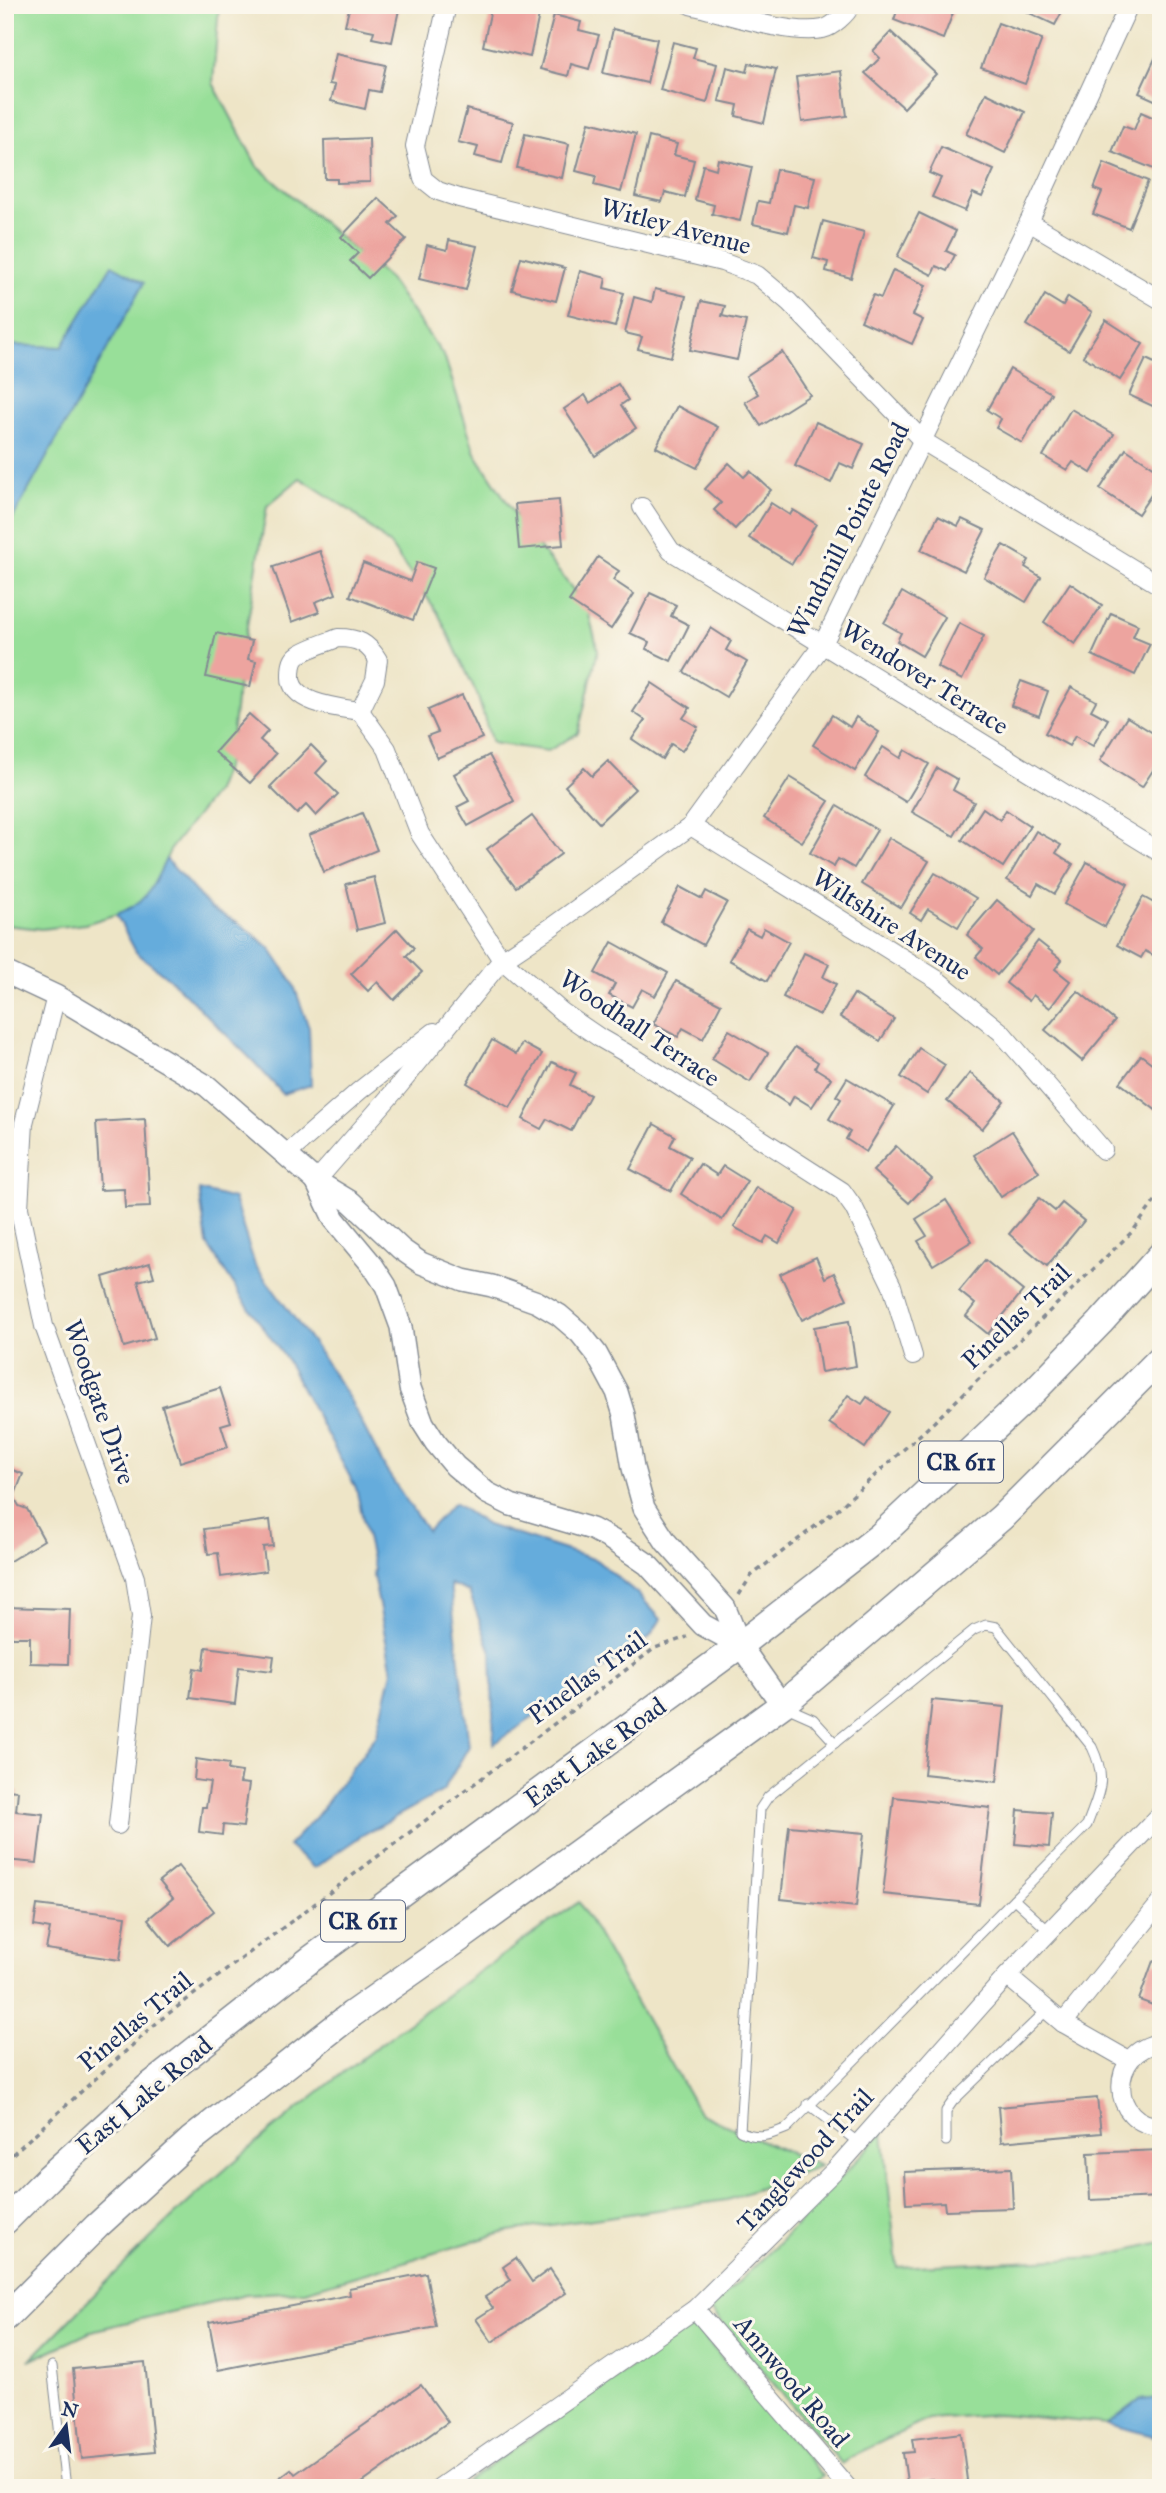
<svg xmlns="http://www.w3.org/2000/svg" width="1166" height="2493" font-family="'IM FELL Great Primer',serif">
	<rect width="100%" height="100%" fill="#fbf7ec"/>
	<filter id="ink" filterUnits="userSpaceOnUse"><feTurbulence type="fractalNoise" baseFrequency=".0143" numOctaves="2"/><feDisplacementMap in="SourceGraphic" scale="14" xChannelSelector="R" yChannelSelector="G"/><feConvolveMatrix kernelMatrix="1 2 1 2 8 2 1 2 1" color-interpolation-filters="sRGB"/></filter>
	<filter id="wash" filterUnits="userSpaceOnUse"><feTurbulence type="fractalNoise" baseFrequency=".00686" numOctaves="4" result="noise"/><feDisplacementMap in="SourceGraphic" scale="28" xChannelSelector="R" yChannelSelector="G"/><feGaussianBlur stdDeviation="1.57" result="paint"/><feColorMatrix in="noise" values="0 0 0 0 0 0 0 0 0 0 0 0 0 0 0 0 0 1.4 0 .05"/><feComposite in="paint" operator="in"/></filter>
	<g filter="url(#wash)">
		<rect width="100%" height="100%" fill="#eee5c7"/>
		<g fill="#98df99" stroke="#5a877c" stroke-width="2">
			<polygon points="5,5 219,5 213,83 257,166 389,279 445,358 475,453 526,531 587,607 598,650 578,733 548,751 492,743 477,694 438,613 390,545 351,511 300,478 267,506 239,674 230,754 216,791 171,848 150,894 130,910 85,924 41,929 5,925 5,532 143,283 112,265 62,347 5,345"/>
			<path d="M 579,1902 L 700,2114 L 820,2166 L 727,2200 L 509,2231 L 305,2291 L 246,2294 L 95,2330 L 29,2361 C 83,2307 135,2251 191,2200 C 312,2090 445,1994 579,1902 Z"/>
			<polygon points="883,2132 897,2267 1099,2257 1161,2242 1161,2398 1140,2400 1108,2424 999,2414 929,2419 858,2453 842,2464 710,2309 781,2241"/>
			<polygon points="693,2324 823,2476 805,2488 458,2488"/>
		</g>
		<g fill="#65acdc" stroke="#406e9d" stroke-width="2">
			<polygon points="112,265 144,283 5,532 5,345 62,347"/>
			<path d="M 166,859 L 210,908 L 243,926 L 269,947 L 293,983 L 309,1028 L 311,1085 L 283,1094 L 253,1061 L 172,981 L 136,952 L 116,914 C 147,904 153,886 166,859 Z"/>
			<polygon points="199,1190 234,1199 255,1265 315,1346 350,1400 386,1470 427,1531 454,1503 487,1525 596,1560 638,1594 661,1619 649,1638 494,1744 491,1652 469,1592 450,1584 469,1746 443,1791 364,1834 314,1868 288,1846 316,1817 377,1734 392,1671 373,1575 374,1569 356,1488 286,1359 242,1298 207,1244"/>
			<polygon points="1161,2398 1161,2438 1108,2424 1140,2400"/>
		</g>
		<g id="blocks">
			<g fill="#eda49f">
				<polygon points="350,5 400,5 392,42 372,38 374,31 345,25"/>
				<polygon points="517,5 540,10 530,57 483,46 491,9 515,14"/>
				<polygon points="899,5 956,5 943,39 894,20"/>
				<polygon points="1025,5 1076,5 1072,12 1064,8 1055,25 1023,10"/>
				<polygon points="554,15 581,22 579,30 599,35 589,69 571,64 568,76 540,69"/>
				<polygon points="998,23 1042,39 1025,84 981,68"/>
				<polygon points="613,29 657,39 647,83 603,73"/>
				<polygon points="891,32 936,74 904,108 865,73 880,58 873,51"/>
				<polygon points="673,42 696,48 693,58 717,64 707,103 660,90"/>
				<polygon points="1158,52 1161,53 1161,103 1139,93"/>
				<polygon points="336,54 386,65 380,92 369,90 365,109 331,101 335,85 329,84"/>
				<polygon points="749,63 776,69 764,123 736,116 738,105 719,101 727,67 747,72"/>
				<polygon points="841,71 847,116 802,122 796,77"/>
				<polygon points="986,93 1025,112 1005,153 966,134"/>
				<polygon points="467,109 513,122 502,163 475,156 478,147 458,142"/>
				<polygon points="1141,112 1161,121 1161,172 1112,152 1123,126 1134,130"/>
				<polygon points="589,122 636,134 621,192 594,185 596,176 576,171"/>
				<polygon points="525,134 569,144 562,178 517,168"/>
				<polygon points="649,137 677,144 674,155 694,160 685,197 665,192 662,202 635,196"/>
				<polygon points="369,138 370,182 337,183 337,179 325,179 324,140"/>
				<polygon points="941,147 994,170 982,197 973,193 965,211 932,197 941,178 929,173"/>
				<polygon points="718,159 752,167 740,221 712,214 714,205 695,200 703,165 716,169"/>
				<polygon points="1104,163 1148,181 1129,228 1093,214 1102,192 1094,189"/>
				<polygon points="776,169 815,177 808,208 794,205 788,232 753,224 758,201 769,203"/>
				<polygon points="378,198 398,216 390,224 406,239 368,278 350,261 358,253 341,237"/>
				<polygon points="919,213 956,231 946,251 955,255 947,271 936,266 932,275 897,257"/>
				<polygon points="823,221 864,232 851,278 826,271 828,262 813,258"/>
				<polygon points="449,240 477,246 466,290 419,279 427,245 447,250"/>
				<polygon points="521,257 565,268 556,301 512,290"/>
				<polygon points="893,270 926,285 913,315 923,320 912,344 861,321 873,295 881,298"/>
				<polygon points="580,271 606,278 604,288 624,293 615,327 568,315"/>
				<polygon points="655,289 686,296 671,357 638,349 642,337 625,333 634,297 652,302"/>
				<polygon points="1045,295 1063,306 1068,297 1092,312 1069,351 1027,325"/>
				<polygon points="701,301 725,306 722,316 746,321 737,360 690,350"/>
				<polygon points="1106,320 1143,344 1120,380 1083,356"/>
				<polygon points="782,352 810,395 761,426 745,402 758,394 746,376"/>
				<polygon points="1146,359 1161,366 1161,410 1129,395"/>
				<polygon points="1010,369 1051,393 1022,443 996,428 1001,419 987,410"/>
				<polygon points="618,384 628,400 621,405 636,428 595,456 564,409 585,395 590,403"/>
				<polygon points="677,406 718,427 697,468 656,447"/>
				<polygon points="1071,409 1114,434 1091,473 1073,462 1067,470 1043,456"/>
				<polygon points="816,422 864,444 853,469 840,463 831,483 795,466"/>
				<polygon points="1126,449 1161,472 1161,480 1138,514 1100,489"/>
				<polygon points="729,463 744,477 750,471 771,490 735,529 714,510 721,503 705,489"/>
				<polygon points="559,500 563,545 519,549 515,504"/>
				<polygon points="771,503 790,515 793,510 816,524 792,564 749,538"/>
				<polygon points="938,516 958,526 962,519 985,530 964,571 921,550"/>
				<polygon points="1003,545 1029,560 1025,567 1041,577 1026,602 984,577"/>
				<polygon points="320,551 336,594 315,602 319,612 292,622 273,567"/>
				<polygon points="598,557 619,571 613,580 634,594 611,629 569,601"/>
				<polygon points="417,562 434,568 413,620 350,596 363,563 410,581"/>
				<polygon points="1070,583 1102,605 1075,644 1044,622"/>
				<polygon points="902,592 945,617 922,656 897,641 901,633 884,623"/>
				<polygon points="650,593 676,605 671,616 689,625 671,661 646,649 649,642 630,633"/>
				<polygon points="1111,613 1138,625 1133,637 1150,644 1135,675 1092,655"/>
				<polygon points="959,623 984,636 962,680 937,667"/>
				<polygon points="711,628 731,641 726,650 747,662 726,697 684,672"/>
				<polygon points="216,633 252,641 248,659 256,661 250,687 206,677"/>
				<polygon points="1021,681 1048,691 1039,716 1011,706"/>
				<polygon points="652,683 690,708 683,718 698,727 682,751 671,744 662,759 632,739 645,720 633,712"/>
				<polygon points="1071,687 1096,701 1091,710 1108,719 1093,746 1075,736 1069,746 1045,733"/>
				<polygon points="462,695 482,738 437,758 427,736 438,732 428,710"/>
				<polygon points="249,714 268,731 260,740 276,754 250,783 215,752"/>
				<polygon points="832,715 850,727 856,717 879,732 855,771 813,745"/>
				<polygon points="1127,717 1161,738 1161,758 1142,787 1100,761"/>
				<polygon points="311,745 327,761 316,773 338,794 316,816 306,805 297,814 270,787"/>
				<polygon points="883,747 900,758 905,750 929,764 906,802 865,777"/>
				<polygon points="489,755 514,801 468,826 457,807 469,801 454,774"/>
				<polygon points="608,761 635,789 599,823 565,786 584,768 592,776"/>
				<polygon points="937,768 958,780 953,790 974,802 954,836 912,812"/>
				<polygon points="790,777 829,801 802,842 764,818"/>
				<polygon points="837,806 877,830 854,868 838,859 834,867 810,853"/>
				<polygon points="983,808 1000,820 1006,810 1030,826 1003,867 962,840"/>
				<polygon points="362,813 377,850 324,872 309,835"/>
				<polygon points="532,816 561,854 516,887 487,849"/>
				<polygon points="1036,831 1061,845 1056,853 1073,864 1055,894 1038,884 1032,895 1007,880"/>
				<polygon points="889,838 929,861 901,908 862,884"/>
				<polygon points="1087,862 1128,884 1105,927 1064,904"/>
				<polygon points="935,873 976,898 958,927 928,909 921,920 910,913"/>
				<polygon points="374,877 385,923 357,930 346,884"/>
				<polygon points="680,887 702,899 706,891 727,902 703,945 661,922"/>
				<polygon points="1143,897 1161,907 1161,959 1145,951 1141,958 1117,945"/>
				<polygon points="997,900 1034,931 997,975 976,957 983,949 967,935"/>
				<polygon points="764,928 789,942 767,981 729,960 747,929 760,936"/>
				<polygon points="397,929 414,948 406,956 422,972 394,1000 377,982 368,991 351,974"/>
				<polygon points="1038,941 1062,960 1055,969 1070,981 1050,1008 1033,995 1029,1001 1006,983"/>
				<polygon points="612,942 668,973 655,996 642,989 632,1007 609,995 615,984 595,973"/>
				<polygon points="804,953 829,964 823,977 836,984 820,1015 783,997"/>
				<polygon points="676,981 721,1004 703,1039 683,1028 678,1037 653,1024"/>
				<polygon points="1078,991 1115,1021 1082,1061 1045,1030"/>
				<polygon points="854,994 894,1019 880,1041 840,1017"/>
				<polygon points="729,1030 768,1053 750,1082 712,1059"/>
				<polygon points="492,1040 516,1054 522,1043 542,1054 510,1108 467,1083"/>
				<polygon points="795,1047 818,1062 815,1068 831,1078 812,1107 794,1096 789,1105 766,1090"/>
				<polygon points="919,1048 945,1065 927,1094 901,1077"/>
				<polygon points="1141,1055 1161,1070 1161,1106 1157,1111 1120,1083"/>
				<polygon points="552,1062 576,1073 570,1085 590,1095 571,1131 547,1119 541,1129 523,1119"/>
				<polygon points="970,1073 1004,1101 982,1129 947,1101"/>
				<polygon points="847,1078 894,1106 866,1152 846,1139 850,1132 829,1119 841,1099 836,1096"/>
				<polygon points="145,1119 150,1207 125,1208 124,1189 100,1190 96,1122"/>
				<polygon points="654,1124 675,1136 670,1146 690,1157 671,1191 630,1169"/>
				<polygon points="1012,1131 1039,1172 1001,1197 974,1155"/>
				<polygon points="896,1146 932,1179 909,1203 873,1171"/>
				<polygon points="700,1164 717,1175 723,1166 747,1181 722,1220 681,1194"/>
				<polygon points="756,1187 797,1210 779,1243 767,1236 763,1243 734,1227"/>
				<polygon points="1039,1198 1055,1211 1062,1203 1084,1221 1047,1266 1009,1234"/>
				<polygon points="946,1200 972,1241 933,1265 918,1241 927,1236 916,1219"/>
				<polygon points="816,1257 825,1278 834,1273 847,1299 802,1320 780,1274"/>
				<polygon points="985,1260 1023,1291 988,1334 966,1316 975,1304 959,1291"/>
				<polygon points="150,1263 154,1277 138,1281 155,1338 124,1347 103,1277"/>
				<polygon points="849,1321 856,1366 821,1372 814,1327"/>
				<polygon points="220,1388 231,1422 221,1425 228,1447 180,1462 162,1406"/>
				<polygon points="848,1395 862,1404 867,1397 889,1412 865,1448 829,1423"/>
				<polygon points="5,1467 23,1474 14,1497 19,1506 27,1509 44,1540 5,1564"/>
				<polygon points="270,1520 273,1546 263,1547 266,1571 221,1577 218,1553 208,1554 204,1529"/>
				<polygon points="5,1607 70,1609 68,1664 30,1663 30,1637 5,1637"/>
				<polygon points="206,1647 274,1656 272,1671 239,1667 235,1704 190,1698 194,1668 203,1670"/>
				<polygon points="932,1700 1005,1707 997,1782 924,1774"/>
				<polygon points="196,1759 229,1764 228,1770 242,1772 240,1783 249,1784 243,1827 223,1825 222,1835 199,1832 202,1807 206,1807 210,1782 194,1780"/>
				<polygon points="5,1790 18,1791 16,1811 43,1814 37,1863 5,1860"/>
				<polygon points="894,1797 990,1808 979,1904 883,1894"/>
				<polygon points="1018,1810 1052,1813 1049,1847 1015,1844"/>
				<polygon points="789,1826 864,1833 856,1907 781,1899"/>
				<polygon points="178,1866 214,1911 170,1946 148,1919 173,1898 159,1881"/>
				<polygon points="37,1905 126,1916 120,1960 46,1949 50,1929 34,1926"/>
				<polygon points="1153,1961 1161,1964 1161,2008 1139,2000"/>
				<polygon points="1097,2098 1101,2133 1001,2142 998,2107"/>
				<polygon points="1161,2150 1161,2197 1090,2200 1088,2153"/>
				<polygon points="1011,2168 1013,2208 945,2210 944,2202 906,2204 904,2172"/>
				<polygon points="516,2258 532,2282 550,2269 566,2293 492,2342 476,2319 493,2308 485,2297 511,2280 503,2267"/>
				<polygon points="426,2273 436,2327 218,2370 209,2322 350,2295 349,2288"/>
				<polygon points="145,2362 154,2452 82,2459 73,2369"/>
				<polygon points="421,2385 448,2422 355,2488 266,2488 291,2469 295,2474"/>
				<polygon points="961,2433 968,2488 933,2488 932,2479 907,2482 903,2453 914,2452 912,2439"/>
			</g>
		</g>
	</g>
	<g filter="url(#ink)">
		<use href="#blocks" fill-opacity="0" stroke="#848a92" stroke-width="2"/>
		<g fill="none" stroke-linecap="round" stroke-linejoin="round">
			<defs>
				<g id="service">
					<path d="M 986,1625 L 996,1627 L 1092,1747 C 1108,1781 1099,1792 1087,1825 L 787,2128 C 770,2135 758,2140 740,2131 L 760,1809 L 768,1797 L 974,1630 Z"/>
					<polyline points="786,1707 813,1719 835,1743"/>
					<polyline points="1014,1899 1049,1931"/>
					<polyline points="808,2104 859,2143"/>
					<polyline points="946,2141 946,2111 953,2101 1047,2010"/>
					<polyline points="52,2366 66,2488"/>
				</g>
				<g id="minor">
					<polyline points="447,5 415,146 423,179 438,191 459,198 722,262 757,275 789,302 923,441 1161,586"/>
					<path d="M 690,5 C 725,13 790,36 823,29 C 832,27 847,14 851,5"/>
					<polyline points="1029,222 1161,300"/>
					<polyline points="642,507 671,551 1161,853"/>
					<path d="M 338,638 C 358,638 368,643 378,660 L 375,680 L 360,711 C 340,708 291,704 291,677 C 291,669 291,661 297,656 C 305,649 328,642 338,638 Z"/>
					<polyline points="360,711 387,749 420,834 502,960 562,1012 600,1038 638,1060 842,1191 854,1208 892,1286 913,1356"/>
					<polyline points="691,826 936,979 1001,1032 1103,1150"/>
					<polyline points="56,996 24,1123 19,1208 44,1326 135,1578 141,1616 118,1825"/>
					<polyline points="286,1155 359,1091 434,1032"/>
					<polyline points="316,1181 398,1087 502,960 550,928 691,826 823,644 1029,222 1129,5"/>
					<polyline points="1007,1976 1063,2023 1128,2060"/>
					<polyline points="1063,2023 1161,1902"/>
					<path d="M 1161,2043 C 1107,2050 1109,2126 1161,2126"/>
					<polyline points="695,2309 848,2488"/>
					<polyline points="439,2488 695,2309 835,2170 1007,1976 1161,1814"/>
				</g>
				<g id="tertiary">
					<polyline points="5,972 56,996 207,1086 316,1181 351,1202 401,1249 421,1263 463,1280 492,1286 537,1302 559,1315 580,1333 596,1353 617,1392 624,1415 633,1468 644,1508 666,1542 725,1608 740,1645 782,1705"/>
					<polyline points="316,1181 334,1219 373,1266 386,1286 401,1327 410,1388 423,1423 435,1442 455,1466 487,1493 511,1505 592,1529 612,1540 647,1564 703,1625 740,1645"/>
				</g>
				<g id="primary">
					<polyline points="5,2221 49,2177 147,2088 311,1959 740,1645 880,1536 1035,1390 1100,1323 1161,1255"/>
					<polyline points="5,2318 97,2226 191,2140 352,2014 459,1939 782,1705 1002,1517 1161,1358"/>
				</g>
			</defs>
			<use href="#service" stroke="#848a92" stroke-width="11"/>
			<use href="#minor" stroke="#848a92" stroke-width="20"/>
			<use href="#tertiary" stroke="#848a92" stroke-width="24"/>
			<use href="#primary" stroke="#848a92" stroke-width="29"/>
			<g stroke="#848a92" stroke-width="3.5" stroke-dasharray="5 5" stroke-linecap="butt">
				<polyline points="739,1595 751,1576 840,1507 934,1422 1133,1231 1161,1193"/>
				<polyline points="5,2161 160,2020 655,1648 687,1637"/>
			</g>
			<use href="#service" stroke="#fff" stroke-width="9"/>
			<use href="#minor" stroke="#fff" stroke-width="18"/>
			<use href="#tertiary" stroke="#fff" stroke-width="21"/>
			<use href="#primary" stroke="#fff" stroke-width="26"/>
		</g>
	</g>
	<g text-anchor="middle" stroke-width="6" stroke-linejoin="round" paint-order="stroke">
		<g fill="#fbf7ec" stroke="#5e6b89" stroke-width="2">
			<rect x="919" y="1441.5" width="84" height="41" rx="5"/>
			<rect x="321" y="1900.5" width="84" height="41" rx="5"/>
		</g>
		<g font-size="24" font-weight="bold" fill="#1b2f5e">
			<text x="961" y="1470">CR 611</text>
			<text x="363" y="1929">CR 611</text>
		</g>
		<g font-size="26" fill="#1b2f5e" stroke="#fbf7ec">
			<text transform="translate(676 226) rotate(15)" y="9">Witley Avenue</text>
			<text transform="translate(848 530) rotate(-63)" y="9">Windmill Pointe Road</text>
			<text transform="translate(925 677) rotate(32)" y="9">Wendover Terrace</text>
			<text transform="translate(892 924) rotate(33)" y="9">Wiltshire Avenue</text>
			<text transform="translate(640 1028) rotate(34)" y="9">Woodhall Terrace</text>
			<text transform="translate(1016 1316) rotate(-44)" y="9">Pinellas Trail</text>
			<text transform="translate(100 1402) rotate(71)" y="9">Woodgate Drive</text>
			<text transform="translate(587 1677) rotate(-36)" y="9">Pinellas Trail</text>
			<text transform="translate(595 1752) rotate(-36)" y="9">East Lake Road</text>
			<text transform="translate(135 2021) rotate(-40)" y="9">Pinellas Trail</text>
			<text transform="translate(144 2095) rotate(-40)" y="9">East Lake Road</text>
			<text transform="translate(805 2160) rotate(-47)" y="9">Tanglewood Trail</text>
			<text transform="translate(792 2381) rotate(50)" y="9">Annwood Road</text>
		</g>
	</g>
	<rect width="1166" height="2493" fill="none" stroke="#fbf7ec" stroke-width="28"/>
	<g transform="translate(66 2426) rotate(14)" stroke="#fbf7ec" stroke-width="5" paint-order="stroke">
	<path d="M0-5L12 26L0 18L-12 26Z" fill="#1b2f5e"/>
	<text y="-10" font-size="19" font-weight="bold" text-anchor="middle" fill="#1b2f5e">N</text>
	</g>
</svg>
